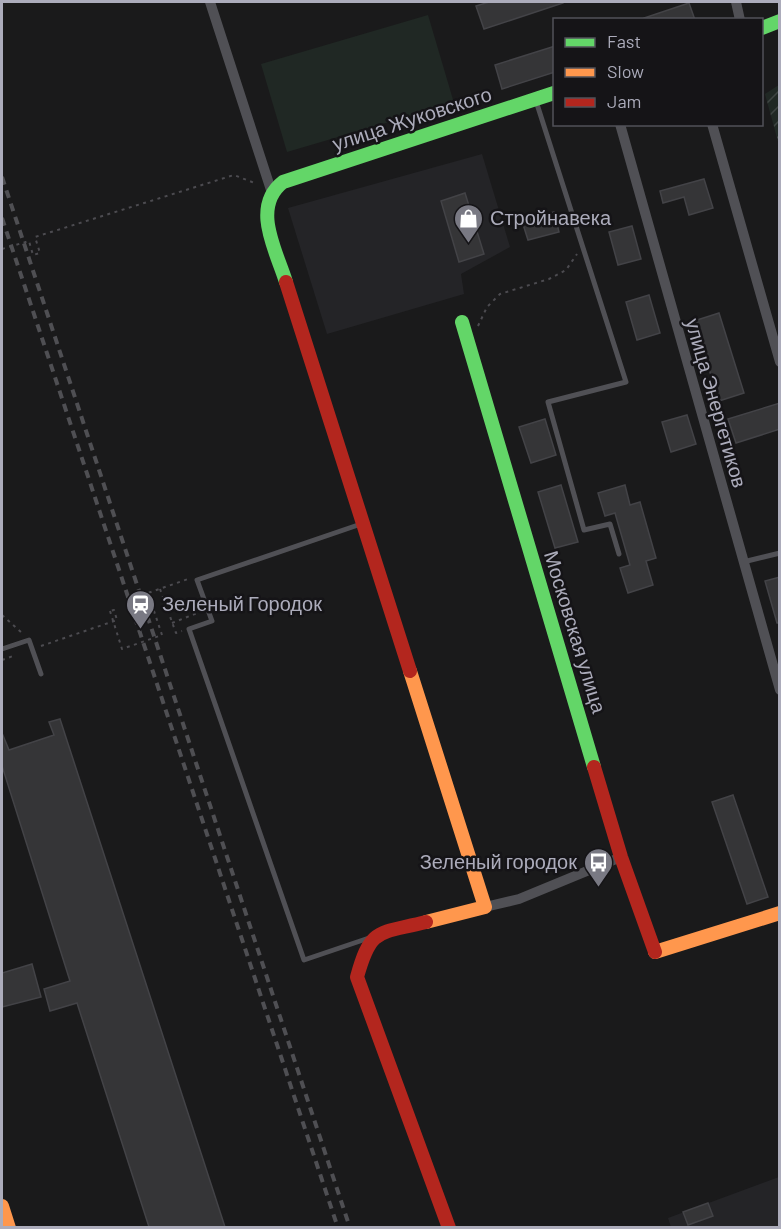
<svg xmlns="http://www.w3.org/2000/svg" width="781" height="1229" font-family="Barlow,sans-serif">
	<defs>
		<pattern id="garden-furrows" width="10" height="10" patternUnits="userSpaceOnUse" patternTransform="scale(1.5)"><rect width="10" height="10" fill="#202824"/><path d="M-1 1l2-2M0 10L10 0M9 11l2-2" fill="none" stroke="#3e4442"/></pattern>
	</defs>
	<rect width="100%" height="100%" fill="#1a1a1b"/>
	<g fill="#242427">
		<polygon points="482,154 510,247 461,274 464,294 327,334 288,208"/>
		<polygon points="779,1177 779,1227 671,1227 668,1218"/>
	</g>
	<polygon fill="url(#garden-furrows)" points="779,85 779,145 765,94"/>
	<polygon fill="#202824" points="428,15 454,103 287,152 261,64"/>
	<g fill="#353537" stroke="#434347" stroke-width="1.5">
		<polygon points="489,2 563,2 563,3 484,29 476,6"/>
		<polygon points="689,3 695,20 644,20 644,18"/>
		<polygon points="555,46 555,72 502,89 495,65"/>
		<polygon points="704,179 713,208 689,215 684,197 663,203 660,191"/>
		<polygon points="465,193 484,254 459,262 441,201"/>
		<polygon points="554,212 559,232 528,240 522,221"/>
		<polygon points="632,226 641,259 618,265 609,232"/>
		<polygon points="649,295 660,333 637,340 626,302"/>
		<polygon points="719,313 744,393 719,401 694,321"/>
		<polygon points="780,403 780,429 736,443 728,419"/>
		<polygon points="687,415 696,444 671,452 662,422"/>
		<polygon points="545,419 556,455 531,463 519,427"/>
		<polygon points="561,485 578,542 555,548 538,492"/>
		<polygon points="625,485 630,505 640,502 656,558 646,561 653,585 628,593 620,568 630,565 615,513 605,516 598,493"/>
		<polygon points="780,577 780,623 777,623 765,581"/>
		<polygon points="60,719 225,1227 149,1227 77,1003 50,1011 44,989 70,981 2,766 2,733 9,750 54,735 49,722"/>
		<polygon points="733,795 768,897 747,904 712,802"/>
		<polygon points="32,964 41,997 2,1007 2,973"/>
		<polygon points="708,1203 713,1216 688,1225 683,1212"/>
	</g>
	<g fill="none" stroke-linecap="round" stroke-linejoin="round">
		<g stroke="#4c4b50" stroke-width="2" stroke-dasharray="3 4.5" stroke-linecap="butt">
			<polyline points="2,249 29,241 33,255 40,253 35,237 234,175 257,184"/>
			<polyline points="478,326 487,307 500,294 549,279 566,270 577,254"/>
			<polyline points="160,589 176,633 182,631"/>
			<polyline points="2,615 23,634"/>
			<polyline points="172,623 200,612"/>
			<polyline points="162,635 148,593 188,579"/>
			<polyline points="41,646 117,620 114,610 110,611"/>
			<polyline points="2,660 13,656"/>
		</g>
		<g stroke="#505055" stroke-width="5">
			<polyline points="536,101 626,382 548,402 584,530 610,524 619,554"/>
			<polyline points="361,524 197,580 212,621 189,629 304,960 369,938"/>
			<polyline points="743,562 780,553"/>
			<polyline points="2,649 29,640 41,674"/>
		</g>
		<g stroke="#505055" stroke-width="10">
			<polyline points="210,2 271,190"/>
			<polyline points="736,2 740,20"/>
			<polyline points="620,124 780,690"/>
			<polyline points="712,124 780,362"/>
			<polyline points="485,907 519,899 621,857"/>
		</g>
		<g stroke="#63d668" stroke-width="14">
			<polyline points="762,28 780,21"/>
			<path d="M 286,282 C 276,250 251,207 283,182 L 554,93"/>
			<polyline points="462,322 594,767"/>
		</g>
		<g stroke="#ff974d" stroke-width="14">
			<polyline points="410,671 485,907 426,922"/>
			<polyline points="655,952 780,913"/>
			<polyline points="2,1206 9,1228"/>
		</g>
		<g stroke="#b3261e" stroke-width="14">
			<polyline points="286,282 410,671"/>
			<polyline points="594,767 621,857 655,952"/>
			<path d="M 426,922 C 379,934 371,926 357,977 L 449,1228"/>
		</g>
		<g stroke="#4f4f53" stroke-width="4" stroke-dasharray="8 6" stroke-linecap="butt">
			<polyline points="2,177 350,1228"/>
			<polyline points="2,218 338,1228"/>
		</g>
		<polyline stroke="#4c4b50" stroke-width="2" stroke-dasharray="3 4.5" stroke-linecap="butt" points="110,611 122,649 162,635"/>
	</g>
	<defs>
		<symbol id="shop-pin" viewBox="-11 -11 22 30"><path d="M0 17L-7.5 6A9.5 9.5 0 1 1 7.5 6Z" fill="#797983" stroke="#151417"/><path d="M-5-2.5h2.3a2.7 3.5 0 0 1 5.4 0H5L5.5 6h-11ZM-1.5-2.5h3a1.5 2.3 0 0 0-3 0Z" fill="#fff"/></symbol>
		<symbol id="station-pin" viewBox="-11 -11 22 30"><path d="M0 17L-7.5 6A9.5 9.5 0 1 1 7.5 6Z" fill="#797983" stroke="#151417"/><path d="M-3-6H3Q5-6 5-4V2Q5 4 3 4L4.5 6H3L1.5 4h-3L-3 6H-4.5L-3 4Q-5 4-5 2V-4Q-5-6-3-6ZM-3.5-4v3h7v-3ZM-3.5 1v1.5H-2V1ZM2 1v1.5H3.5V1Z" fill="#fff"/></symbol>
		<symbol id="bus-pin" viewBox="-11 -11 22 30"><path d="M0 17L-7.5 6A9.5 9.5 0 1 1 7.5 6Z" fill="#797983" stroke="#151417"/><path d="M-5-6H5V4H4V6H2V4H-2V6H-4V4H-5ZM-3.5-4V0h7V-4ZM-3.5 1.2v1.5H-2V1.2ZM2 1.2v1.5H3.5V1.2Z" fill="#fff"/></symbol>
	</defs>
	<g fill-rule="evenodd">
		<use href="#shop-pin" x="452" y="202" width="33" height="45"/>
		<use href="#station-pin" x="124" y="588" width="33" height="45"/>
		<use href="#bus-pin" x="582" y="846" width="33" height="45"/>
	</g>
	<g text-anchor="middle" stroke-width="5" stroke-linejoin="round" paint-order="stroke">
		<g font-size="20" fill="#acacbb" stroke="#151417">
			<text transform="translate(412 119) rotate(-18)" y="7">улица Жуковского</text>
			<text transform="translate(716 403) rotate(74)" y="7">улица Энергетиков</text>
			<text transform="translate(575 632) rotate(73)" y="7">Московская улица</text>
		</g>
		<g font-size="20" fill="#acacbb" stroke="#151417" text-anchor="start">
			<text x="490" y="225">Стройнавека</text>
			<text x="162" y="611">Зеленый Городок</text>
			<text x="577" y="869" text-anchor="end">Зеленый городок</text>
		</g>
	</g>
	<rect width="781" height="1229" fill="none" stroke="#acacbb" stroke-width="6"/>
	<rect x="553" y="18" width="210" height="108" fill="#151417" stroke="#515159" stroke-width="1.5"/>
	<rect x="565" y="38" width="30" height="9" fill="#63d668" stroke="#515159" stroke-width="1.5"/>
	<text x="607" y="48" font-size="18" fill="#acacbb">Fast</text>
	<rect x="565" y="68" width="30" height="9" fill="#ff974d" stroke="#515159" stroke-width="1.5"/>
	<text x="607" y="78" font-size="18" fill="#acacbb">Slow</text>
	<rect x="565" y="98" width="30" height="9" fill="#b3261e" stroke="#515159" stroke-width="1.5"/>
	<text x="607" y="108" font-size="18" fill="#acacbb">Jam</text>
</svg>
